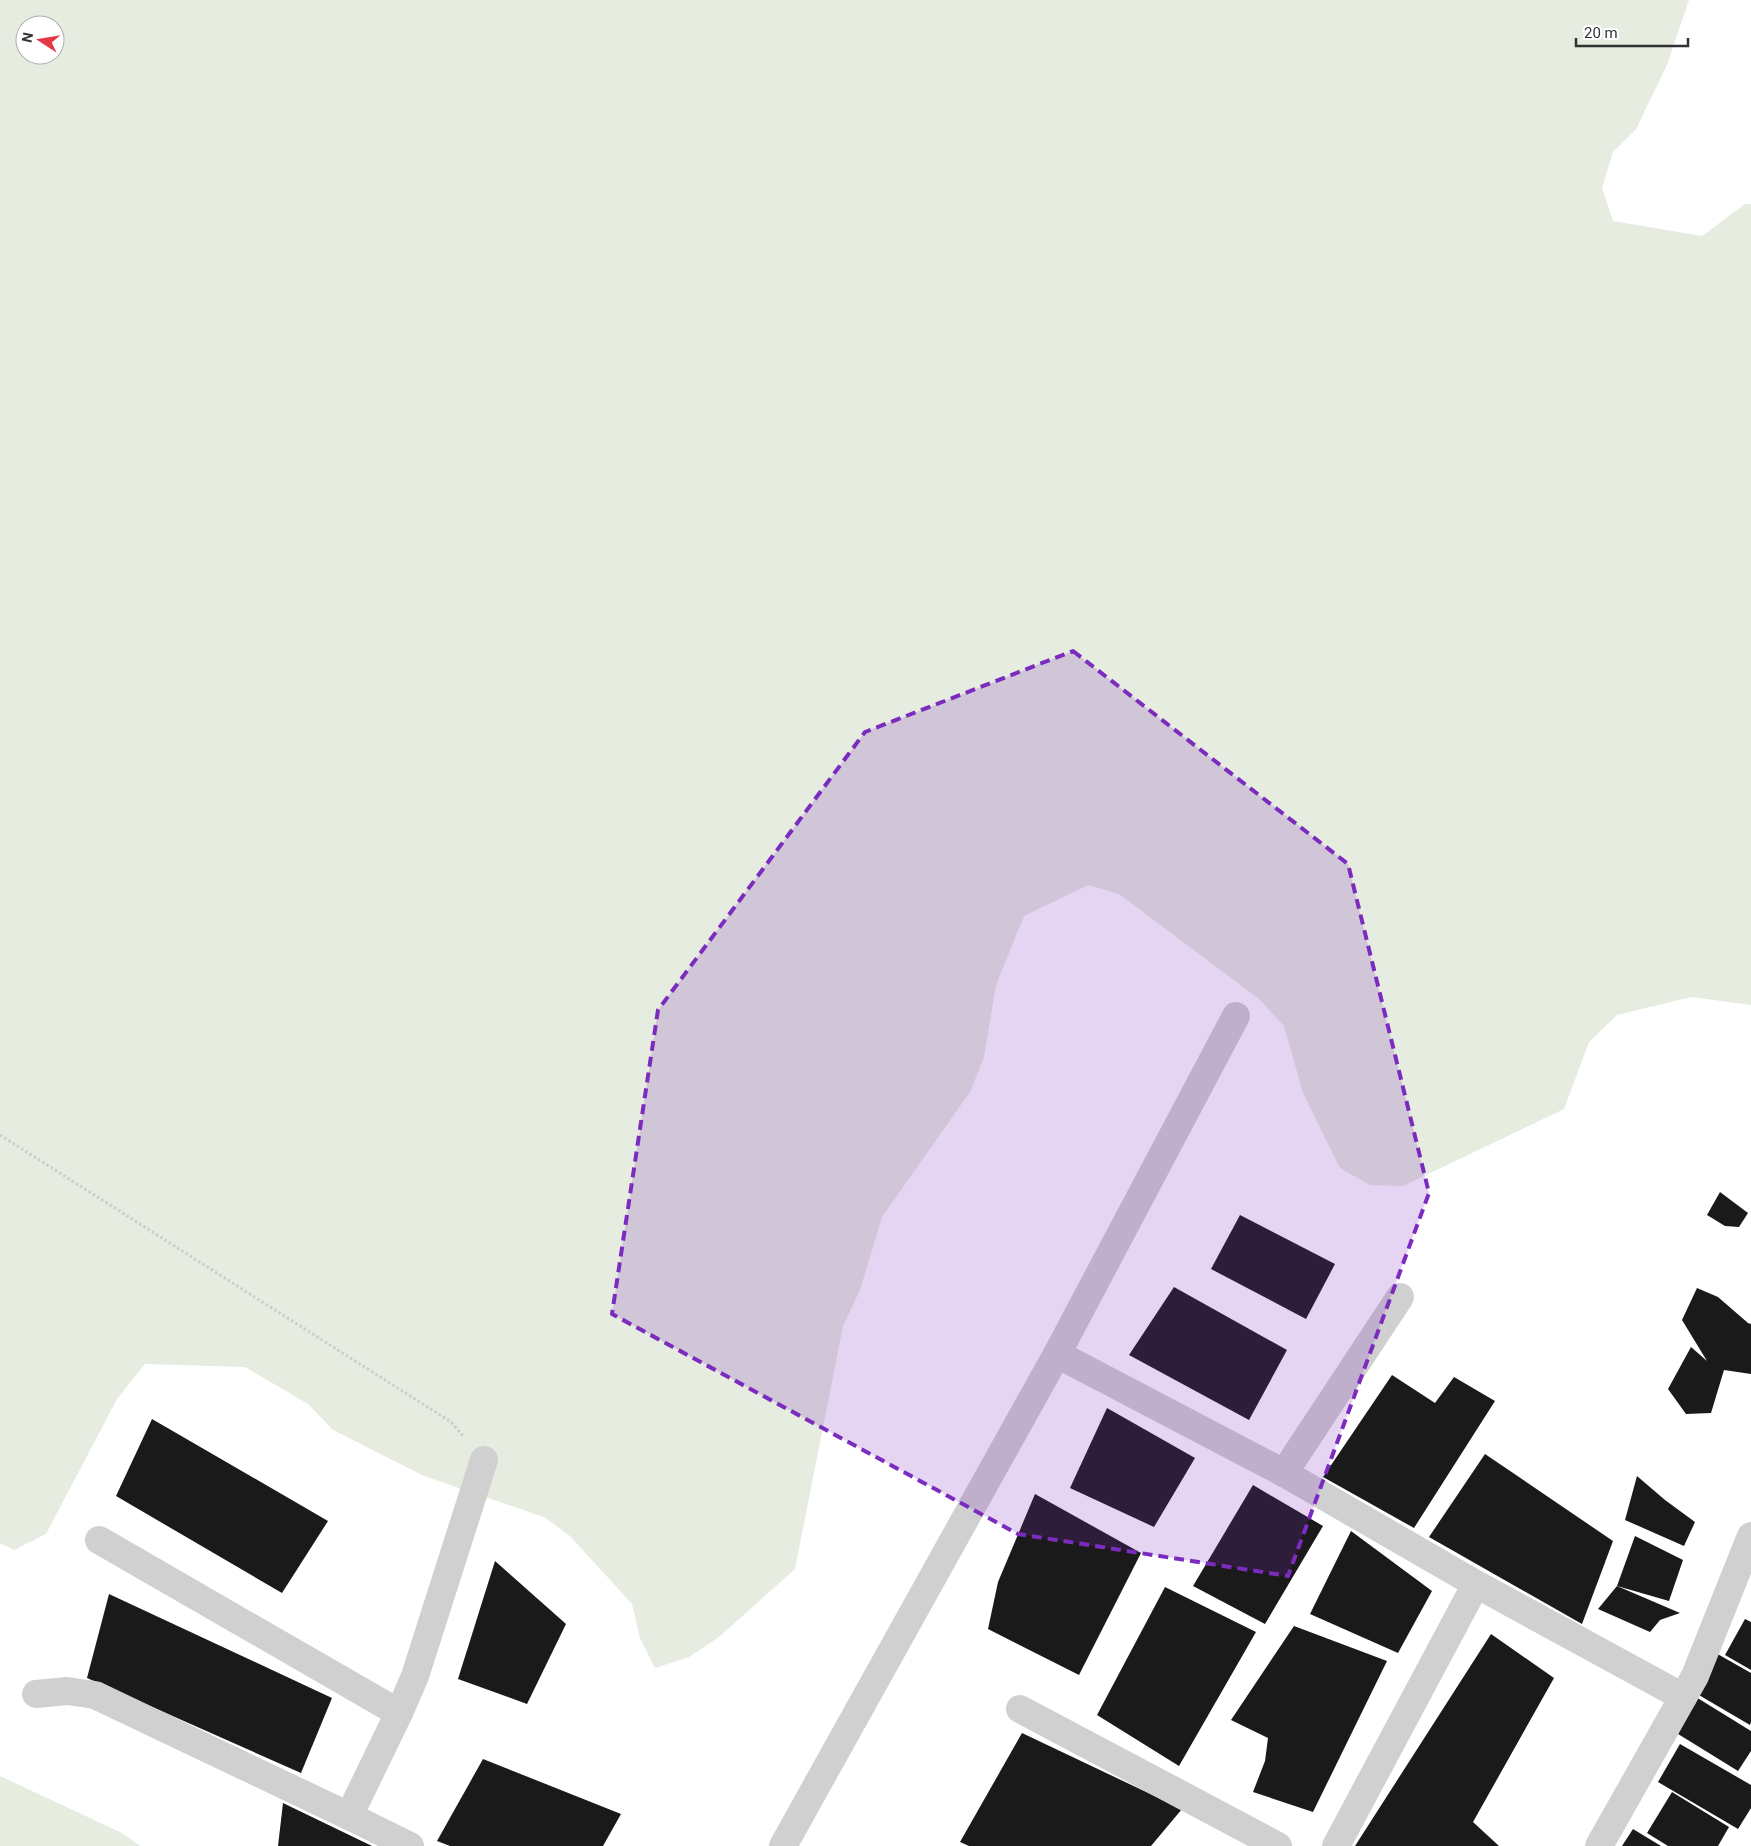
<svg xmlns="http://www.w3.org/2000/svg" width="1751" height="1846" font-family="Roboto,sans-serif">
	<rect width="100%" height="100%" fill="#fff"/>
	<g fill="#e6ecdf" fill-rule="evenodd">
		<path d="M 0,0 L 1689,0 L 1667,65 L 1636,129 L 1613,152 L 1602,188 L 1613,221 L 1702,236 L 1745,204 L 1751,204 L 1751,1005 L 1691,997 L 1617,1015 L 1589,1042 L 1564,1109 L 1403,1186 L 1370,1185 L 1340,1168 L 1303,1093 L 1284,1026 L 1259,999 L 1119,894 L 1088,885 L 1024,916 L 996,985 L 984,1057 L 970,1092 L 882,1217 L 860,1290 L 843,1326 L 795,1569 L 719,1637 L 689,1657 L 655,1668 L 640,1638 L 632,1604 L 570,1536 L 544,1517 L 424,1476 L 333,1430 L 308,1404 L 245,1367 L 145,1364 L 117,1399 L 46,1534 L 14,1550 L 0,1543 ZM 25,25 L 55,25 L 55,55 L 25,55 Z"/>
		<polygon points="0,1776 122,1833 140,1846 0,1846"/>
	</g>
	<g fill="#1a1a1a">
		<polygon points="1720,1192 1748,1213 1739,1227 1725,1226 1707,1215"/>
		<polygon points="1240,1215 1335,1264 1306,1319 1211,1269"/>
		<polygon points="1174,1287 1287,1350 1249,1420 1129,1355"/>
		<polygon points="1697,1288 1718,1297 1748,1323 1751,1324 1751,1374 1724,1370 1711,1413 1686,1414 1668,1389 1691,1347 1707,1361 1682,1320"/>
		<polygon points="1392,1375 1435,1403 1454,1377 1495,1401 1414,1528 1323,1477"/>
		<polygon points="1107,1408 1195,1458 1154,1527 1070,1488"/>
		<polygon points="152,1419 328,1521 282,1593 116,1496"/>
		<polygon points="1485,1454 1613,1541 1582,1624 1429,1537"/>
		<polygon points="1637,1476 1665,1500 1695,1522 1684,1546 1625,1520"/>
		<polygon points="1253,1485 1323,1526 1265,1624 1193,1586"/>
		<polygon points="1035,1494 1141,1553 1079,1675 988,1629 998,1582"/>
		<polygon points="1351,1531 1432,1591 1398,1653 1310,1614"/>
		<polygon points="1635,1536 1683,1560 1669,1601 1617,1586"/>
		<polygon points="495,1561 566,1624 527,1704 458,1679"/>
		<polygon points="1617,1586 1680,1613 1660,1620 1650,1632 1598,1609"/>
		<polygon points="1165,1587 1256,1632 1179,1766 1097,1715"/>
		<polygon points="109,1594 332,1698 301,1773 87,1678"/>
		<polygon points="1745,1619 1751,1622 1751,1670 1725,1655"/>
		<polygon points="1294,1626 1387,1661 1313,1812 1253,1792 1265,1761 1268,1738 1231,1720"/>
		<polygon points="1491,1634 1554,1678 1473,1822 1499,1846 1355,1846"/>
		<polygon points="1714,1652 1751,1673 1751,1722 1750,1725 1692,1691"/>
		<polygon points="1691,1694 1751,1731 1751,1751 1738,1771 1670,1729"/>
		<polygon points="1022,1733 1182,1809 1151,1846 969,1846 960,1842"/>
		<polygon points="1680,1744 1751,1785 1751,1808 1738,1829 1658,1782"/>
		<polygon points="483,1759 621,1814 603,1846 450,1846 437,1841"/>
		<polygon points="1672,1792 1729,1827 1718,1846 1668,1846 1647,1833"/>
		<polygon points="283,1803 372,1846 278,1846"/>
		<polygon points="1633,1829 1661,1846 1622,1846"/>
	</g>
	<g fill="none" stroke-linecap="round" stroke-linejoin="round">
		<polyline stroke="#cdcdcd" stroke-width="3" stroke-dasharray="2.5 2.5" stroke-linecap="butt" points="0,1135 451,1422 464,1437"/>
		<g stroke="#d0d0d0" stroke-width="28">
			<polyline points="1057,1354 1284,1473 1476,1584 1683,1697"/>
			<polyline points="1284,1473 1400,1297"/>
			<polyline points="99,1540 399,1713"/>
			<polyline points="36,1694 67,1691 95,1695 349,1816"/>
			<polyline points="1020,1709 1278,1846"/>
			<polyline points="410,1846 349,1816 399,1713 415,1676 484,1460"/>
			<polyline points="783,1846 1057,1354 1236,1016"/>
			<polyline points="1336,1846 1476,1584"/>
		</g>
		<polyline stroke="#d0d0d0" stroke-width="28" points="1599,1846 1695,1676 1751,1536"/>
	</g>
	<path fill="#7b2cbf" fill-opacity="0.2" stroke="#7b2cbf" stroke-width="4" stroke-dasharray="10 6" stroke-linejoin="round" d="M 1073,651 L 1348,864 L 1429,1193 L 1288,1576 L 1018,1534 L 612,1314 L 658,1010 L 865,732 Z"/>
	<g transform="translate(40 40) rotate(282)"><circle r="24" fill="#ffffff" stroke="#adadad"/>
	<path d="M0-4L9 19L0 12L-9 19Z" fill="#e63946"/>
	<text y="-8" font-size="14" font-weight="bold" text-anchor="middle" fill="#333333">N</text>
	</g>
	<path d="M1576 38v8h112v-8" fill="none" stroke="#333333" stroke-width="2.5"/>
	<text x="1584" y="38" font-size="15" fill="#333333" stroke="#ffffff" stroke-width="4" paint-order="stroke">20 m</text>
</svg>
